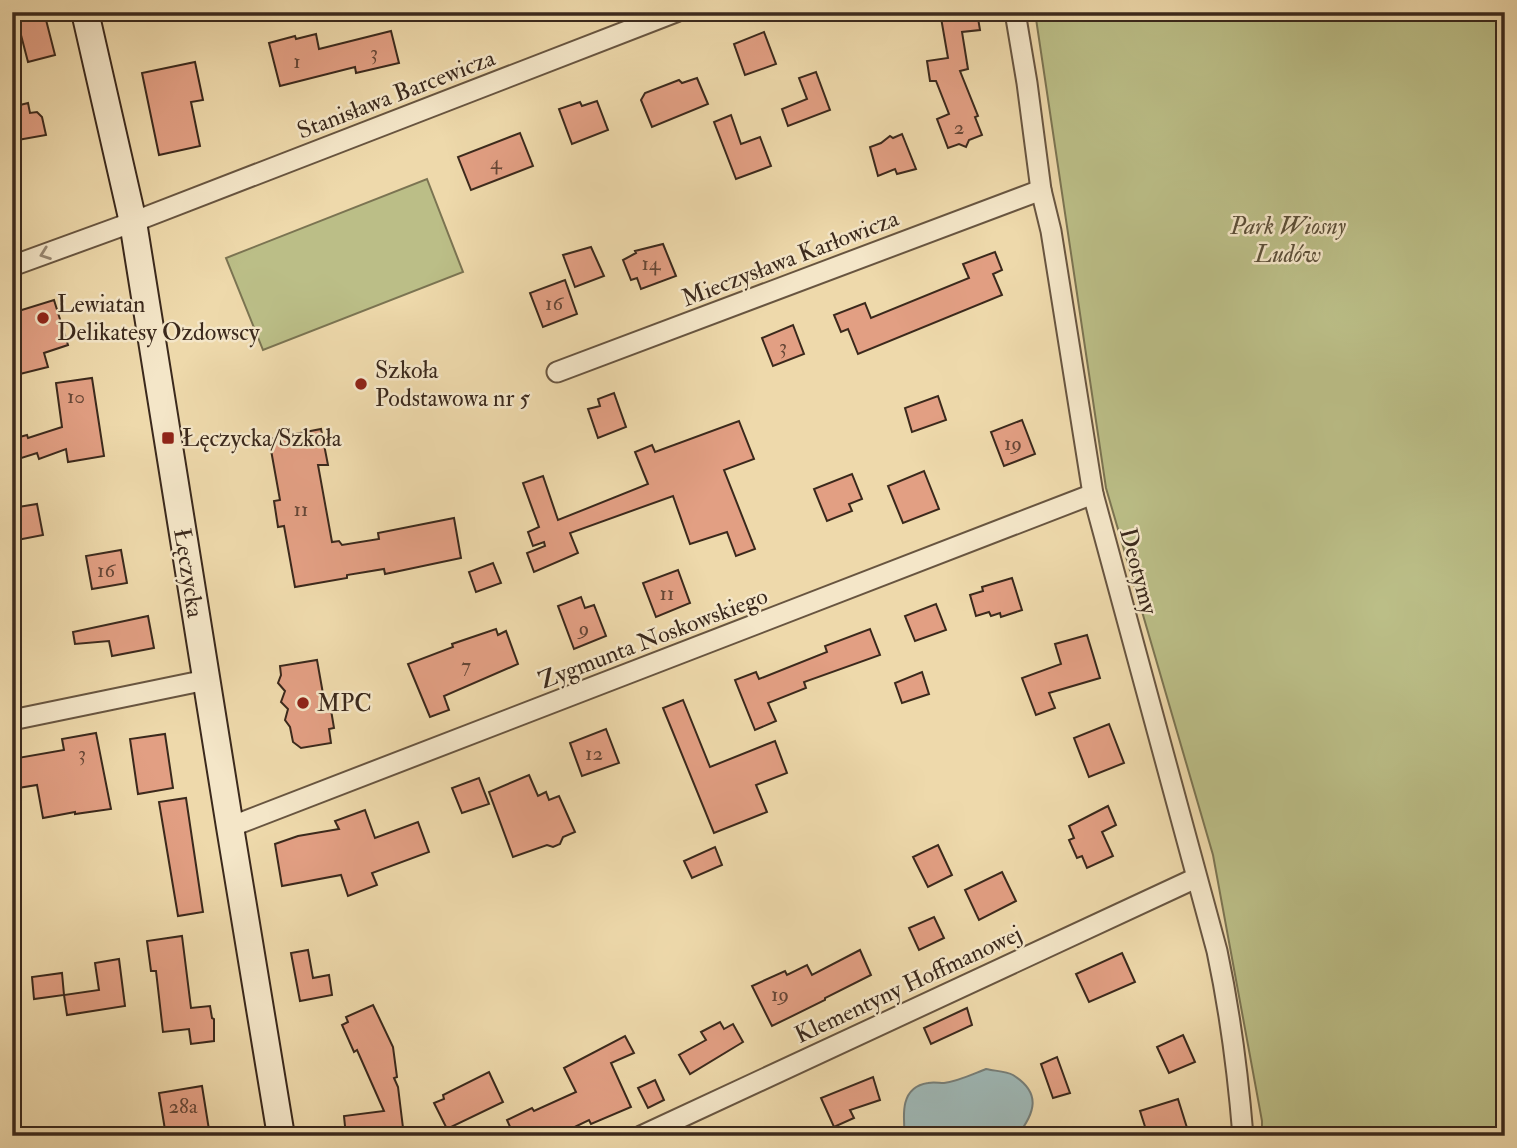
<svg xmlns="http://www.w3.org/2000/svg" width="1517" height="1148" font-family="'IM FELL Double Pica',serif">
	<rect width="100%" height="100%" fill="#eed9ab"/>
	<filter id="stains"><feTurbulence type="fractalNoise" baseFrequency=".00286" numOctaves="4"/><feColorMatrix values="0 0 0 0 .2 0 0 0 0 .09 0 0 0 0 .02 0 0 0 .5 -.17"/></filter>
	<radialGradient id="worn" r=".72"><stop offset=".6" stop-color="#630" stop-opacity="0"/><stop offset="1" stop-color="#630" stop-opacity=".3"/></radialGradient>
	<g fill="#bbbe87" stroke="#7b7452" stroke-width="2">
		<polygon points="1035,12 1505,12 1505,1136 1262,1136 1262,1121 1213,855 1106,488"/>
		<polygon points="427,179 463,272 263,350 226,258"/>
	</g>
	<path fill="#9eb7b5" stroke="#767e78" stroke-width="2" d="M 986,1069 C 994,1071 1006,1071 1013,1075 C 1042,1093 1035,1113 1017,1136 L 905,1136 C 903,1115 900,1087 928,1083 C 933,1082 939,1083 944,1083 C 959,1081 973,1074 986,1069 Z"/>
	<g fill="#e29f83" stroke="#3b291c" stroke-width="2">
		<polygon points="15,12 44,12 55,55 28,62"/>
		<polygon points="940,12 977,12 980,30 962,32 968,69 960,71 978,116 975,117 982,135 969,140 966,147 959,144 948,148 937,119 949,114 936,81 930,81 927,61 948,58"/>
		<polygon points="391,31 399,63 356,73 355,67 280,86 269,43 295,36 296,39 316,34 319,49"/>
		<polygon points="764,32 776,64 745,75 734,44"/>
		<polygon points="195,62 203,100 191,102 200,146 159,155 142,73"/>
		<polygon points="816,72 830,110 788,126 782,109 807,99 799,78"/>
		<polygon points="697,78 708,104 652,127 641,100 645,93 679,80 682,83"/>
		<polygon points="597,101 608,130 572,144 559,109 580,102 582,106"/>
		<polygon points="28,103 30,113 37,112 42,117 46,135 12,141 12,107"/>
		<polygon points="731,115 741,144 760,137 771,166 736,179 714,122"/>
		<polygon points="520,133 533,166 471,190 458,157"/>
		<polygon points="902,134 916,169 897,174 895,169 878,176 870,147 881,143 890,136 893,138"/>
		<polygon points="663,244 676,276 641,289 637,278 631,280 623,260 636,253 635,251"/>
		<polygon points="591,247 604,276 575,287 563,255"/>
		<polygon points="995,252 1002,270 993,274 1002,295 858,354 848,329 841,332 834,315 865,303 871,318 969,278 963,264"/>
		<polygon points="565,280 577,314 543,327 530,293"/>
		<polygon points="54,300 68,345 44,353 48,367 12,376 12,313"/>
		<polygon points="793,325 804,354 773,366 762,338"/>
		<polygon points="92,378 104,456 68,462 66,449 39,459 37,453 12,461 12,439 27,435 28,438 62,427 56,383"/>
		<polygon points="614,393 626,427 598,438 588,409 600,406 598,399"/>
		<polygon points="938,396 946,420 912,432 905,408"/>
		<polygon points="1022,420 1035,454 1004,466 991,432"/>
		<polygon points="739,421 754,459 724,470 755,549 736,556 727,532 690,544 673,496 570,533 578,553 534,572 527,553 545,546 544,542 533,546 528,532 539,527 523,483 543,476 558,520 648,484 635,452 652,445 655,452"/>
		<polygon points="321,429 328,465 318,465 332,542 339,541 342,545 379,539 378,533 454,518 461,558 385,574 384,569 347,575 347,578 295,587 284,526 278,527 274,501 280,500 269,439"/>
		<polygon points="924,471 939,509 903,523 888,486"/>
		<polygon points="852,474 862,499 849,504 852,511 827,521 814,489"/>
		<polygon points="37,504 43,535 12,541 12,508"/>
		<polygon points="121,550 127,583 92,589 86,556"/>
		<polygon points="493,563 501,583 476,592 469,572"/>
		<polygon points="678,570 690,603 656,617 643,583"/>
		<polygon points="1012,578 1022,610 1001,617 1000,613 991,616 989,612 976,616 970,595 983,591 982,587"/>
		<polygon points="581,597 585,608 594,605 606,636 574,649 558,606"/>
		<polygon points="936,604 946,630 915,641 905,616"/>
		<polygon points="148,616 154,648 112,656 109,641 75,644 73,632"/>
		<polygon points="496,629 498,635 506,631 518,664 444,696 449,710 430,717 408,664 453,647 452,644"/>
		<polygon points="870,629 880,655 804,682 806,688 768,703 776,721 755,730 735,680 756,672 759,679 827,652 825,646"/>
		<polygon points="1087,635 1100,678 1049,693 1055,708 1036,715 1022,678 1061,664 1055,644"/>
		<polygon points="317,660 325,705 330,704 334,728 329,729 331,743 301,748 293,742 290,727 285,720 288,709 281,702 285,691 278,683 281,675 280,666"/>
		<polygon points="922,672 929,694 902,703 895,683"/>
		<polygon points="683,700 710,767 775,741 787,773 756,785 767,812 714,833 663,708"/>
		<polygon points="1109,724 1124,763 1089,777 1074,738"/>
		<polygon points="606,729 619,763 582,776 570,743"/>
		<polygon points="96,733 111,809 75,814 75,812 43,818 37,785 12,789 12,759 64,750 62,739"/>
		<polygon points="165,734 173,788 138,794 130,739"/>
		<polygon points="529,775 538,796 546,792 549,800 559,796 575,832 563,837 560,844 553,847 547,845 513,857 489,792"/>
		<polygon points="479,778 489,804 462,813 452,788"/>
		<polygon points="186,798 203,912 178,916 159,802"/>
		<polygon points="1108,806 1116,825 1102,832 1113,856 1087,868 1082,856 1077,858 1069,840 1074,838 1069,826"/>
		<polygon points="365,810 375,838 418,822 429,852 372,873 377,885 348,896 341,875 282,886 275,844 298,836 339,829 335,821"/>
		<polygon points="938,845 952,875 928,887 913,857"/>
		<polygon points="715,847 722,865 692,878 684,861"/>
		<polygon points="1002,872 1016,901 979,920 965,890"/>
		<polygon points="934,917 944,938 919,950 909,928"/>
		<polygon points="182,936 191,1008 210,1006 212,1018 214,1019 214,1041 191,1044 189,1029 163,1032 156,971 151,971 147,941"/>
		<polygon points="308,950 313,978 329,975 332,995 300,1001 291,953"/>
		<polygon points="860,950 871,975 825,998 825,1000 772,1026 752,986 785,971 787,975 807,965 812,975"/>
		<polygon points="1122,953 1135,982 1089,1002 1076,974"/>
		<polygon points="119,959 125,1006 67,1015 64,995 99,990 95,963"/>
		<polygon points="62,973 64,995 34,999 32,977"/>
		<polygon points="373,1005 393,1047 397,1077 394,1078 398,1087 404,1136 346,1136 344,1116 384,1111 357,1050 354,1052 342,1025 348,1022 346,1017"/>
		<polygon points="967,1008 972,1025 931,1044 924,1028"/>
		<polygon points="720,1022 724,1029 733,1024 743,1042 690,1074 679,1055 706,1040 701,1032"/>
		<polygon points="1183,1035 1195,1062 1169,1073 1157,1047"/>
		<polygon points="625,1036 634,1053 611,1063 631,1107 591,1124 589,1120 556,1136 514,1136 507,1120 532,1108 534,1111 576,1092 564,1068"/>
		<polygon points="1057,1057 1070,1093 1053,1098 1041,1064"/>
		<polygon points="489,1072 503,1102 447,1129 434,1103 444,1099 443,1095"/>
		<polygon points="873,1077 880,1100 850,1110 854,1118 834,1127 821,1098"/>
		<polygon points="655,1080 664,1100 648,1108 638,1088"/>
		<polygon points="202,1086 210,1136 166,1136 159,1093"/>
		<polygon points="1178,1099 1188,1131 1175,1136 1148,1136 1140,1111"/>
	</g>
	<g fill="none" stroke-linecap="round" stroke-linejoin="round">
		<defs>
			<g id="street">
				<path d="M 1015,12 L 1027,83 L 1041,190 L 1051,231 L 1093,494 L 1217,951 C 1230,1012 1238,1074 1243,1136"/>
				<polyline points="12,266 133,222 676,12"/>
				<polyline points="557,372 1041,190"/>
				<polyline points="12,720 206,680"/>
				<polyline points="230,827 1093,494"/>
				<polyline points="641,1136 1196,878"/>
			</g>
			<polyline id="secondary" points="85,12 133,222 230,827 281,1136"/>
		</defs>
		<use href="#street" stroke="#685540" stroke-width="23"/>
		<use href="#secondary" stroke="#3b291c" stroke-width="30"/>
		<use href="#street" stroke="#f4e6c8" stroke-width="19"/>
		<use href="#secondary" stroke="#f4e6c8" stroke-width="26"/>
	</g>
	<defs><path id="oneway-chevron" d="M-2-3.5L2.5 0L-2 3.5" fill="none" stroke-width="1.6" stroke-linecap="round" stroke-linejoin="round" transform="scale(1.75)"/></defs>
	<use stroke="#988872" href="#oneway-chevron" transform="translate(45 254) rotate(160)"/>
	<g fill="#8f2418" stroke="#f4e6c8" stroke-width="2.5">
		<circle cx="43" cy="318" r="7"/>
		<circle cx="361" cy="384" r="7"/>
		<rect x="161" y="431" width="14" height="14" rx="3.5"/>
		<circle cx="303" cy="703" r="7"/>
	</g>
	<g text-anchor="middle" stroke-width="5" stroke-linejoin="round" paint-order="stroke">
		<g font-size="21" fill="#654636">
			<text x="374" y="59">3</text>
			<text x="297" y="68">1</text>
			<text x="959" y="134">2</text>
			<text x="496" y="169">4</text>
			<text x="651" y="270">14</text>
			<text x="554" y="310">16</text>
			<text x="783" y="353">3</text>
			<text x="76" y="403">10</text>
			<text x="1013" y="450">19</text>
			<text x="301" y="516">11</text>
			<text x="106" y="577">16</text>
			<text x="667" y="600">11</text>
			<text x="584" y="635">9</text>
			<text x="466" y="672">7</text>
			<text x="82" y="760">3</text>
			<text x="594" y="760">12</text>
			<text x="780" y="1001">19</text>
			<text x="183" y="1113">28a</text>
		</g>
		<g font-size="24" fill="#3b291c" stroke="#f4e6c8">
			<text transform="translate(396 94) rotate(-21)" y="8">Stanisława Barcewicza</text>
			<text transform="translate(790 258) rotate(-21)" y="8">Mieczysława Karłowicza</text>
			<text transform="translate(1139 571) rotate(75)" y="8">Deotymy</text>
			<text transform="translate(189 573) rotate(81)" y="8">Łęczycka</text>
			<text transform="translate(653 638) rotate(-21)" y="8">Zygmunta Noskowskiego</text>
			<text transform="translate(908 984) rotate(-25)" y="8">Klementyny Hoffmanowej</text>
		</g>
		<g font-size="24" font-style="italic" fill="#5b4e37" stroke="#f4e6c8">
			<text x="1288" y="234">Park Wiosny<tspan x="1288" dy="28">Ludów</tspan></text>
		</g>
		<g font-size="24" fill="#3b291c" stroke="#f4e6c8" text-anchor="start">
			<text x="57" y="312">Lewiatan<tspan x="57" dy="28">Delikatesy Ozdowscy</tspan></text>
			<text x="375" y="378">Szkoła<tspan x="375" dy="28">Podstawowa nr 5</tspan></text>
			<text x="182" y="446">Łęczycka/Szkoła</text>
			<text x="317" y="711">MPC</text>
		</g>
	</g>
	<rect width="1517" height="1148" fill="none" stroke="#eed9ab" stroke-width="42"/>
	<rect x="14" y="14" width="1489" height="1120" fill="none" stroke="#3b291c" stroke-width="3.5"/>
	<rect x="21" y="21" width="1475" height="1106" fill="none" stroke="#3b291c" stroke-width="2"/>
	<rect width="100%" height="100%" filter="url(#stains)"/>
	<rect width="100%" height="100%" fill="url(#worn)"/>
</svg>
